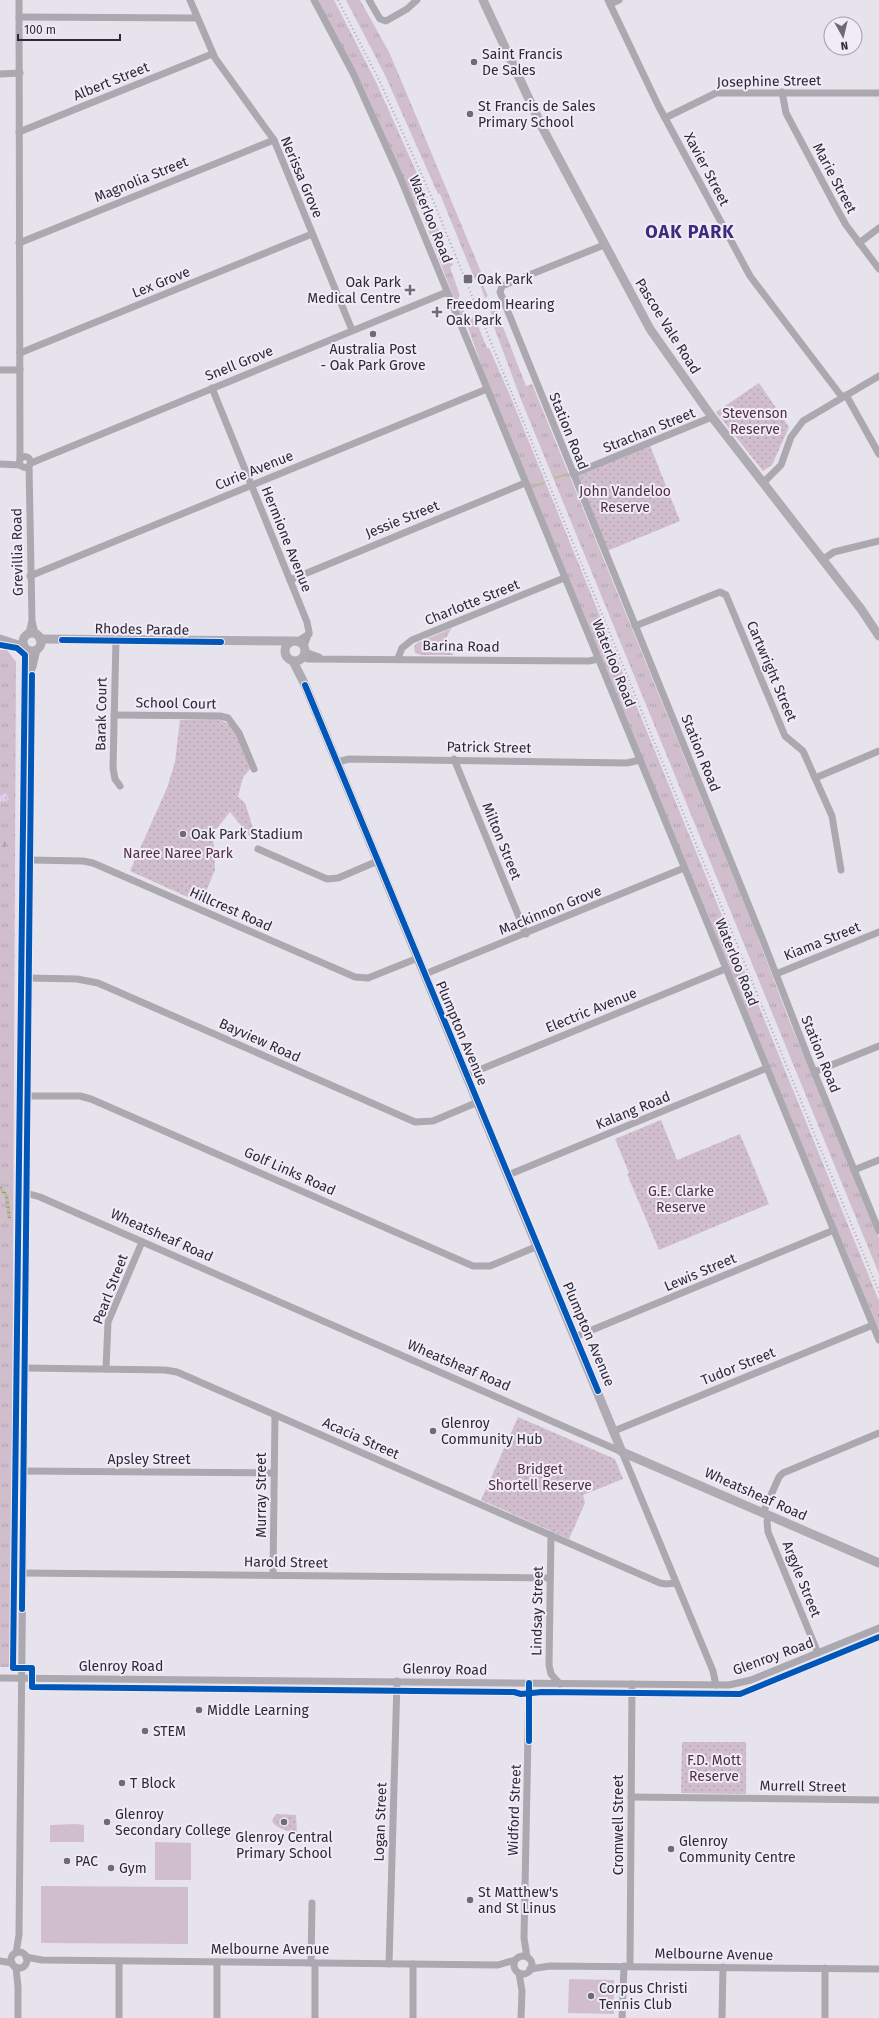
<svg xmlns="http://www.w3.org/2000/svg" width="879" height="2018" font-family="'Fira Sans',sans-serif">
	<defs>
		<pattern id="grass-tufts" width="24" height="20" patternUnits="userSpaceOnUse"><rect width="24" height="20" fill="#d0becd"/><path d="M3 7l-1-3M5 7V3M7 7l1-3M15 17l-1-3M17 17v-4M19 17l1-3" fill="none" stroke="#b3a3b1"/></pattern>
		<pattern id="forest-firs" width="22" height="20" patternUnits="userSpaceOnUse"><rect width="22" height="20" fill="#d0becd"/><path d="M5 1l3.5 6h-7zM16 11l3.5 6h-7z" fill="#b3a3b1"/></pattern>
		<pattern id="sand-dots" width="8" height="8" patternUnits="userSpaceOnUse"><rect width="8" height="8" fill="#deccea"/><path d="M2 2h.1M6 6h.1" fill="none" stroke="#bfafc9" stroke-width="1.8" stroke-linecap="round"/></pattern>
		<pattern id="park-dots" width="8" height="8" patternUnits="userSpaceOnUse"><rect width="8" height="8" fill="#d0becd"/><path d="M2 2h.1M6 6h.1" fill="none" stroke="#b3a3b1" stroke-width="1.8" stroke-linecap="round"/></pattern>
		<pattern id="water-rules" width="6" height="5" patternUnits="userSpaceOnUse"><rect width="6" height="5" fill="#bcbba0"/><path d="M0 2.5h6" fill="none" stroke="#999883"/></pattern>
	</defs>
	<rect width="100%" height="100%" fill="#e7e3ec"/>
	<g fill="url(#grass-tufts)">
		<polygon points="317,0 334,0 376,82 428,198 426,199 440,233 438,234 441,243 444,242 449,255 447,257 450,264 453,263 453,265 450,267 460,296 458,297 466,315 461,317 419,206 415,204 363,86"/>
		<polygon points="346,0 360,0 389,52 401,80 486,284 483,285 488,296 485,298 478,279 475,280 440,194 438,194 385,75"/>
		<polygon points="492,299 526,386 532,384 753,925 789,1020 879,1238 879,1274 520,397 490,316 492,315 486,301"/>
		<polygon points="472,316 474,322 476,321 487,348 489,348 509,393 879,1301 879,1331 488,384 465,319"/>
		<path d="M 452,628 C 444,639 442,646 454,655 L 422,655 L 415,653 L 414,647 L 417,643 Z"/>
		<polygon points="0,650 7,650 16,662 11,1667 0,1667"/>
	</g>
	<polygon fill="url(#forest-firs)" points="0,829 7,838 6,846 0,850"/>
	<polygon fill="url(#sand-dots)" points="6,793 9,800 0,803 0,795"/>
	<g fill="url(#park-dots)">
		<polygon points="759,383 789,427 772,465 763,471 716,412"/>
		<polygon points="649,443 680,521 602,553 571,477"/>
		<path d="M 216,719 C 238,722 244,751 250,769 L 243,777 L 238,797 L 245,803 L 256,837 L 252,839 L 230,812 L 213,833 L 215,870 L 201,903 L 130,871 L 167,788 L 175,762 L 180,720 Z"/>
		<polygon points="661,1120 677,1160 740,1134 769,1204 659,1250 627,1174 629,1173 615,1139"/>
		<polygon points="518,1417 615,1459 623,1479 583,1495 585,1503 569,1539 481,1500"/>
		<polygon points="682,1742 746,1742 746,1794 681,1793"/>
		<path d="M 276,1814 L 296,1815 L 297,1833 C 289,1831 276,1829 272,1821 Z"/>
	</g>
	<g fill="#d0becd">
		<polygon points="76,1824 84,1825 84,1842 50,1842 50,1825"/>
		<polygon points="155,1842 191,1843 191,1880 155,1880"/>
		<polygon points="41,1886 188,1887 188,1944 41,1943"/>
		<polygon points="569,1979 614,1980 614,2014 568,2013"/>
	</g>
	<polygon fill="url(#water-rules)" points="0,1185 8,1195 11,1218 8,1219 5,1197 0,1190"/>
	<g fill="none" stroke-linecap="round" stroke-linejoin="round">
		<g stroke="#bcbba0" stroke-width="2">
			<polyline points="555,478 567,474"/>
			<polyline points="532,487 544,483"/>
		</g>
		<g stroke="#aba8b0" stroke-width="7">
			<polyline points="19,0 20,459"/>
			<polyline points="190,0 215,58 274,140 352,330"/>
			<polyline points="314,0 354,75 400,177 879,1340"/>
			<polyline points="369,0 380,19 386,21 407,9 417,0"/>
			<polyline points="608,0 658,105 750,276 842,397"/>
			<polyline points="610,4 619,0"/>
			<polyline points="19,17 197,18"/>
			<polyline points="0,74 20,73"/>
			<polyline points="782,92 786,113 837,209 846,225 879,269"/>
			<polyline points="665,118 716,93 879,93"/>
			<polyline points="19,132 212,54"/>
			<polyline points="19,243 274,140"/>
			<polyline points="859,243 879,228"/>
			<polyline points="604,245 502,286 500,292 764,943 808,1057 879,1231"/>
			<polyline points="20,353 312,234"/>
			<polyline points="0,370 20,370"/>
			<polyline points="212,388 307,622 309,632 304,646"/>
			<polyline points="846,395 879,454"/>
			<circle cx="25" cy="462" r="5.5"/>
			<polyline points="31,463 447,292"/>
			<polyline points="0,464 20,465"/>
			<polyline points="573,474 712,417"/>
			<polyline points="763,483 781,465 791,437 803,421 879,376"/>
			<polyline points="822,560 834,552 879,541"/>
			<polyline points="30,576 487,389"/>
			<polyline points="290,580 525,483"/>
			<polyline points="32,622 35,633"/>
			<polyline points="635,626 720,592 726,595 785,736 803,751 832,816 841,870"/>
			<polyline points="29,633 32,621 29,466"/>
			<polyline points="116,640 113,768 115,779 120,786"/>
			<polyline points="298,641 309,634"/>
			<polyline points="305,652 319,657"/>
			<polyline points="303,657 308,659 589,661 598,659"/>
			<polyline points="398,658 402,648 412,640 564,578"/>
			<polyline points="33,667 37,649"/>
			<polyline points="114,715 220,716 228,718 239,733 254,769"/>
			<polyline points="454,759 526,934"/>
			<polyline points="337,762 349,759 627,763 640,760"/>
			<polyline points="815,778 879,751"/>
			<polyline points="258,849 327,879 338,878 378,861"/>
			<polyline points="30,860 83,861 93,863 355,977 368,978 418,958"/>
			<polyline points="425,974 684,868"/>
			<polyline points="776,974 879,932"/>
			<polyline points="29,978 77,979 98,983 415,1122 433,1121 478,1102"/>
			<polyline points="814,1072 879,1046"/>
			<polyline points="467,1075 725,969"/>
			<polyline points="28,1096 80,1096 91,1099 473,1266 490,1266 538,1246"/>
			<polyline points="854,1170 879,1160"/>
			<polyline points="508,1175 767,1068"/>
			<polyline points="26,1193 40,1197 622,1452 713,1671 716,1685"/>
			<polyline points="575,1337 834,1230"/>
			<polyline points="25,1368 165,1370 177,1372 660,1583 666,1584 676,1583"/>
			<polyline points="106,1369 108,1322 142,1242"/>
			<polyline points="614,1431 873,1325"/>
			<polyline points="23,1471 274,1473"/>
			<polyline points="763,1513 779,1477 783,1473 879,1433"/>
			<polyline points="769,1515 767,1521 768,1532 818,1653"/>
			<polyline points="551,1535 549,1665 551,1674 560,1684"/>
			<polyline points="22,1573 550,1578"/>
			<polyline points="273,1575 275,1415"/>
			<polyline points="0,1678 729,1685 751,1680 879,1628"/>
			<polyline points="631,1797 879,1800"/>
			<circle cx="19" cy="1960" r="8"/>
			<polyline points="16,1953 19,1935 32,675 28,650"/>
			<circle cx="523" cy="1965" r="9"/>
			<polyline points="26,1957 42,1960 498,1965 515,1960"/>
			<polyline points="527,1957 524,1938 529,1683"/>
			<polyline points="0,1961 12,1963"/>
			<polyline points="311,1963 312,1903"/>
			<polyline points="389,1964 397,1681"/>
			<polyline points="630,1966 632,1684"/>
			<polyline points="16,1967 18,1987 18,2018"/>
			<polyline points="530,1969 550,1966 879,1969"/>
			<polyline points="519,1973 522,1991 521,2018"/>
			<polyline points="119,2018 119,1961"/>
			<polyline points="217,2018 217,1962"/>
			<polyline points="315,2018 315,1963"/>
			<polyline points="413,2018 413,1964"/>
			<polyline points="622,2018 624,1966"/>
			<polyline points="722,2018 723,1967"/>
			<polyline points="825,2018 825,1968"/>
		</g>
		<g stroke="#aeabb3" stroke-width="9">
			<polyline points="483,0 542,127 650,329 712,417 861,609 879,636"/>
			<circle cx="32" cy="642" r="9"/>
			<polyline points="0,639 24,647"/>
			<polyline points="40,639 291,641"/>
			<circle cx="295" cy="651" r="10"/>
			<polyline points="293,661 305,685 622,1452 879,1563"/>
		</g>
		<polyline stroke="#aba7b0" stroke-width="2" stroke-dasharray="1 3" stroke-linecap="butt" points="338,0 380,82 432,198 879,1292"/>
		<defs>
			<g id="cycleway">
				<polyline points="62,640 221,642"/>
				<polyline points="0,645 17,648 25,655 13,1668 32,1668 32,1687 514,1692 521,1694 542,1692 740,1694 879,1637"/>
				<polyline points="305,685 598,1391"/>
				<polyline points="22,1609 32,675"/>
				<polyline points="529,1741 529,1683"/>
			</g>
		</defs>
		<use href="#cycleway" stroke="#f1ebf8" stroke-width="8"/>
		<use href="#cycleway" stroke="#0057b8" stroke-width="6"/>
	</g>
	<g fill="#6e6b76" stroke="#f1ebf8" stroke-width="1.5">
		<circle cx="474" cy="62" r="4"/>
		<circle cx="470" cy="114" r="4"/>
		<rect x="463" y="274" width="10" height="10" rx="2"/>
		<path d="M408 284h4v4h4v4h-4v4h-4v-4h-4v-4h4z"/>
		<path d="M435 306h4v4h4v4h-4v4h-4v-4h-4v-4h4z"/>
		<circle cx="373" cy="334" r="4"/>
		<circle cx="183" cy="834" r="4"/>
		<circle cx="433" cy="1431" r="4"/>
		<circle cx="199" cy="1710" r="4"/>
		<circle cx="145" cy="1731" r="4"/>
		<circle cx="122" cy="1783" r="4"/>
		<circle cx="107" cy="1822" r="4"/>
		<circle cx="284" cy="1822" r="4"/>
		<circle cx="671" cy="1849" r="4"/>
		<circle cx="67" cy="1861" r="4"/>
		<circle cx="111" cy="1868" r="4"/>
		<circle cx="470" cy="1900" r="4"/>
		<circle cx="591" cy="1996" r="4"/>
	</g>
	<g text-anchor="middle" stroke-width="4" stroke-linejoin="round" paint-order="stroke">
		<g font-size="14" fill="#2d2a36" stroke="#f1ebf8" text-anchor="start">
			<text x="482" y="59">Saint Francis<tspan x="482" dy="16">De Sales</tspan></text>
			<text x="478" y="111">St Francis de Sales<tspan x="478" dy="16">Primary School</tspan></text>
			<text x="477" y="284">Oak Park</text>
			<text x="401" y="287" text-anchor="end">Oak Park<tspan x="401" dy="16">Medical Centre</tspan></text>
			<text x="446" y="309">Freedom Hearing<tspan x="446" dy="16">Oak Park</tspan></text>
			<text x="373" y="354" text-anchor="middle">Australia Post<tspan x="373" dy="16">- Oak Park Grove</tspan></text>
			<text x="191" y="839">Oak Park Stadium</text>
			<text x="441" y="1428">Glenroy<tspan x="441" dy="16">Community Hub</tspan></text>
			<text x="207" y="1715">Middle Learning</text>
			<text x="153" y="1736">STEM</text>
			<text x="130" y="1788">T Block</text>
			<text x="115" y="1819">Glenroy<tspan x="115" dy="16">Secondary College</tspan></text>
			<text x="284" y="1842" text-anchor="middle">Glenroy Central<tspan x="284" dy="16">Primary School</tspan></text>
			<text x="679" y="1846">Glenroy<tspan x="679" dy="16">Community Centre</tspan></text>
			<text x="75" y="1866">PAC</text>
			<text x="119" y="1873">Gym</text>
			<text x="478" y="1897">St Matthew's<tspan x="478" dy="16">and St Linus</tspan></text>
			<text x="599" y="1993">Corpus Christi<tspan x="599" dy="16">Tennis Club</tspan></text>
		</g>
		<g font-size="14" fill="#2d2a36" stroke="#f1ebf8">
			<text transform="translate(111 81) rotate(-22)" y="5">Albert Street</text>
			<text transform="translate(769 81) rotate(-1)" y="5">Josephine Street</text>
			<text transform="translate(707 169) rotate(62)" y="5">Xavier Street</text>
			<text transform="translate(302 177) rotate(67)" y="5">Nerissa Grove</text>
			<text transform="translate(835 178) rotate(62)" y="5">Marie Street</text>
			<text transform="translate(141 179) rotate(-22)" y="5">Magnolia Street</text>
			<text transform="translate(431 219) rotate(68)" y="5">Waterloo Road</text>
			<text transform="translate(161 282) rotate(-22)" y="5">Lex Grove</text>
			<text transform="translate(668 326) rotate(58)" y="5">Pascoe Vale Road</text>
			<text transform="translate(239 363) rotate(-22)" y="5">Snell Grove</text>
			<text transform="translate(649 430) rotate(-22)" y="5">Strachan Street</text>
			<text transform="translate(569 431) rotate(68)" y="5">Station Road</text>
			<text transform="translate(254 470) rotate(-22)" y="5">Curie Avenue</text>
			<text transform="translate(402 519) rotate(-22)" y="5">Jessie Street</text>
			<text transform="translate(287 539) rotate(68)" y="5">Hermione Avenue</text>
			<text transform="translate(17 552) rotate(-91)" y="5">Grevillia Road</text>
			<text transform="translate(472 602) rotate(-22)" y="5">Charlotte Street</text>
			<text transform="translate(142 629) rotate(1)" y="5">Rhodes Parade</text>
			<text transform="translate(461 646) rotate(1)" y="5">Barina Road</text>
			<text transform="translate(614 663) rotate(68)" y="5">Waterloo Road</text>
			<text transform="translate(772 671) rotate(67)" y="5">Cartwright Street</text>
			<text transform="translate(176 703) rotate(1)" y="5">School Court</text>
			<text transform="translate(101 714) rotate(-89)" y="5">Barak Court</text>
			<text transform="translate(489 747) rotate(1)" y="5">Patrick Street</text>
			<text transform="translate(701 753) rotate(68)" y="5">Station Road</text>
			<text transform="translate(502 841) rotate(68)" y="5">Milton Street</text>
			<text transform="translate(231 909) rotate(24)" y="5">Hillcrest Road</text>
			<text transform="translate(550 910) rotate(-22)" y="5">Mackinnon Grove</text>
			<text transform="translate(822 941) rotate(-22)" y="5">Kiama Street</text>
			<text transform="translate(737 962) rotate(68)" y="5">Waterloo Road</text>
			<text transform="translate(591 1010) rotate(-22)" y="5">Electric Avenue</text>
			<text transform="translate(462 1033) rotate(67)" y="5">Plumpton Avenue</text>
			<text transform="translate(260 1040) rotate(24)" y="5">Bayview Road</text>
			<text transform="translate(821 1054) rotate(68)" y="5">Station Road</text>
			<text transform="translate(633 1110) rotate(-22)" y="5">Kalang Road</text>
			<text transform="translate(290 1171) rotate(24)" y="5">Golf Links Road</text>
			<text transform="translate(162 1235) rotate(24)" y="5">Wheatsheaf Road</text>
			<text transform="translate(700 1272) rotate(-23)" y="5">Lewis Street</text>
			<text transform="translate(110 1289) rotate(-69)" y="5">Pearl Street</text>
			<text transform="translate(589 1334) rotate(67)" y="5">Plumpton Avenue</text>
			<text transform="translate(459 1365) rotate(23)" y="5">Wheatsheaf Road</text>
			<text transform="translate(738 1366) rotate(-22)" y="5">Tudor Street</text>
			<text transform="translate(361 1438) rotate(24)" y="5">Acacia Street</text>
			<text x="149" y="1464">Apsley Street</text>
			<text transform="translate(756 1494) rotate(24)" y="5">Wheatsheaf Road</text>
			<text transform="translate(261 1495) rotate(-90)" y="5">Murray Street</text>
			<text transform="translate(286 1562) rotate(1)" y="5">Harold Street</text>
			<text transform="translate(802 1579) rotate(68)" y="5">Argyle Street</text>
			<text transform="translate(537 1611) rotate(-89)" y="5">Lindsay Street</text>
			<text transform="translate(773 1656) rotate(-20)" y="5">Glenroy Road</text>
			<text x="121" y="1671">Glenroy Road</text>
			<text transform="translate(445 1669) rotate(1)" y="5">Glenroy Road</text>
			<text transform="translate(803 1786) rotate(1)" y="5">Murrell Street</text>
			<text transform="translate(514 1810) rotate(-88)" y="5">Widford Street</text>
			<text transform="translate(380 1822) rotate(-88)" y="5">Logan Street</text>
			<text transform="translate(618 1825) rotate(-90)" y="5">Cromwell Street</text>
			<text x="270" y="1954">Melbourne Avenue</text>
			<text transform="translate(714 1954) rotate(1)" y="5">Melbourne Avenue</text>
		</g>
		<g font-size="14" fill="#513046" stroke="#f1ebf8">
			<text x="755" y="418">Stevenson<tspan x="755" dy="16">Reserve</tspan></text>
			<text x="625" y="496">John Vandeloo<tspan x="625" dy="16">Reserve</tspan></text>
			<text x="178" y="858">Naree Naree Park</text>
			<text x="681" y="1196">G.E. Clarke<tspan x="681" dy="16">Reserve</tspan></text>
			<text x="540" y="1474">Bridget<tspan x="540" dy="16">Shortell Reserve</tspan></text>
			<text x="714" y="1765">F.D. Mott<tspan x="714" dy="16">Reserve</tspan></text>
		</g>
		<g font-size="18" font-weight="bold" letter-spacing="1" fill="#3d2b7c" stroke="#f1ebf8">
			<text x="690" y="238">OAK PARK</text>
		</g>
	</g>
	<g transform="translate(843 36) rotate(172)"><circle r="19" fill="#f1ebf8" stroke="#a39eaa"/>
	<path d="M0-3L7 15L0 10L-7 15Z" fill="#6e6b76"/>
	<text y="-6" font-size="11" font-weight="bold" text-anchor="middle" fill="#2d2a36">N</text>
	</g>
	<path d="M18 34v6h102v-6" fill="none" stroke="#2d2a36" stroke-width="2"/>
	<text x="24" y="34" font-size="12" fill="#2d2a36" stroke="#f1ebf8" stroke-width="3" paint-order="stroke">100 m</text>
</svg>
